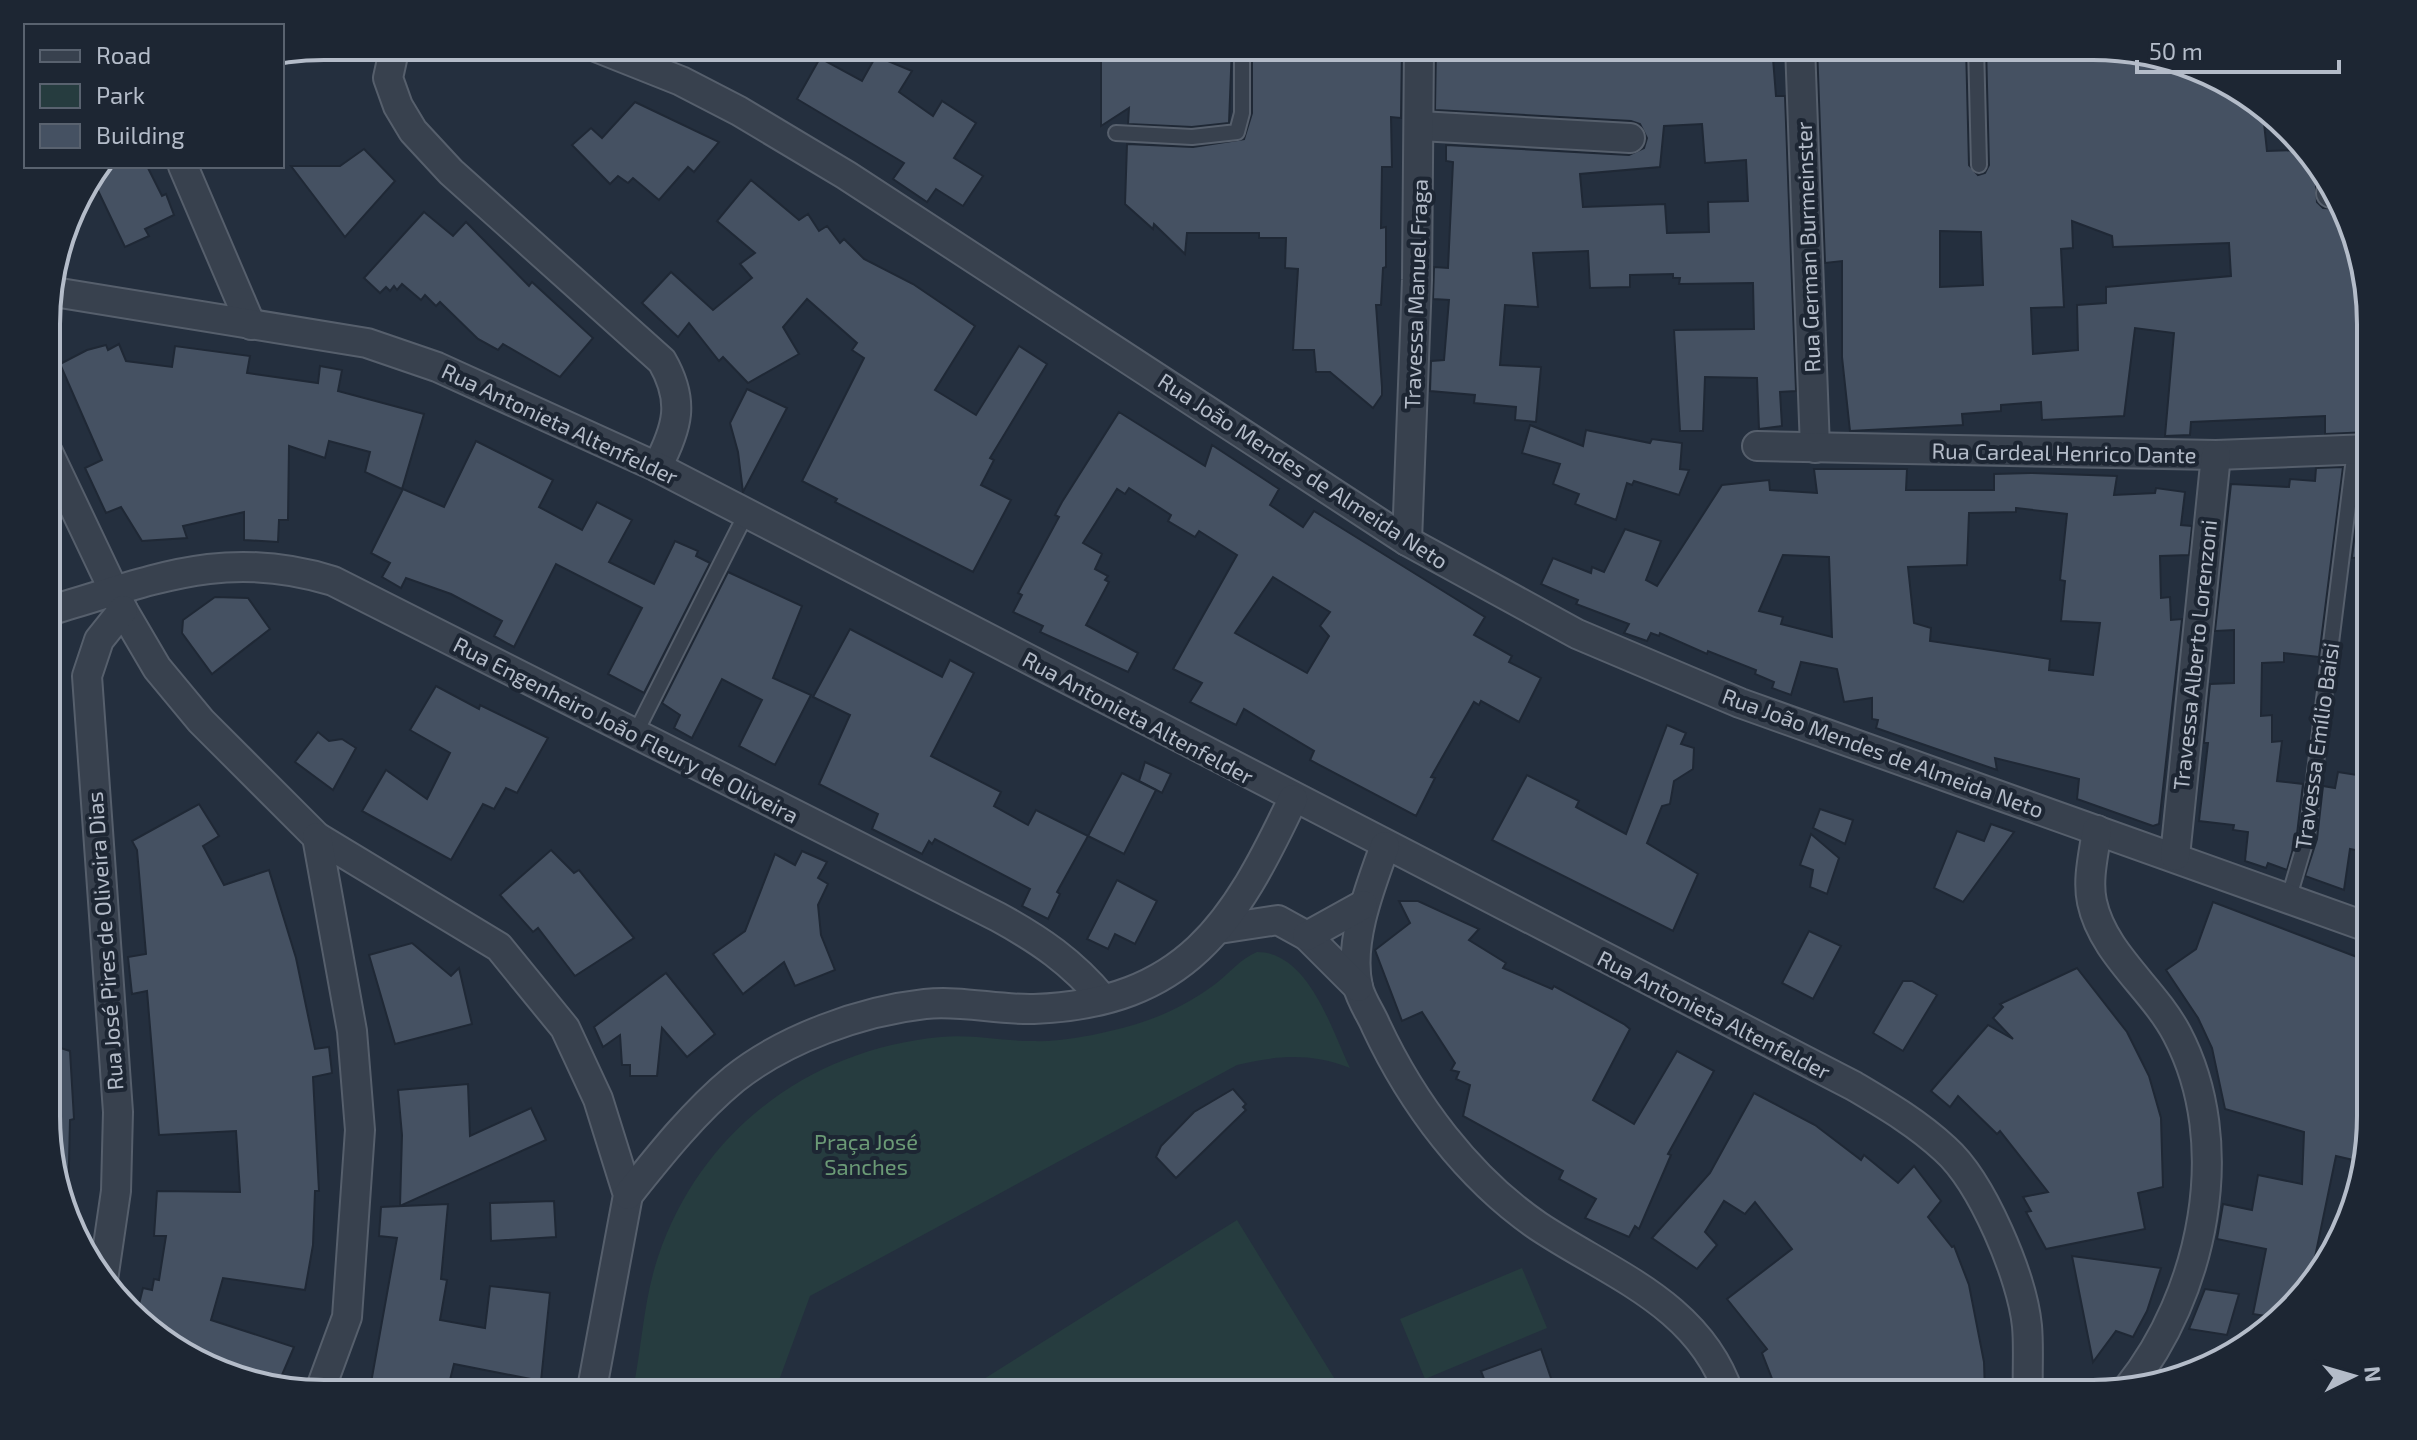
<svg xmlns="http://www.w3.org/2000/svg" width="2417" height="1440" font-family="'Exo 2',sans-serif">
	<rect width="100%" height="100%" fill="#242f3e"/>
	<g fill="#263c3f">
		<path d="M 1257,952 C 1309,952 1332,1031 1350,1068 C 1312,1053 1277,1055 1237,1065 L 810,1296 L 774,1394 L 632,1394 C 642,1349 643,1301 658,1257 C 701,1130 810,1049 941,1037 C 972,1034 1001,1041 1032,1041 C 1058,1042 1085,1037 1110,1031 C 1148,1023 1183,1008 1214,985 C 1229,974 1240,959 1257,952 Z"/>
		<polygon points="1237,1220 1344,1394 960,1394"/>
		<polygon points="1522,1268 1547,1328 1425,1379 1400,1319"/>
	</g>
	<g fill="#455162" stroke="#1f2835" stroke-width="2" fill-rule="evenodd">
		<polygon points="1101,46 1232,46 1229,123 1192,127 1128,124 1129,108 1101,126"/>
		<polygon points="1252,46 1402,46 1401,118 1391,117 1392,167 1382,167 1381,228 1386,227 1386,267 1383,268 1381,305 1376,305 1382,387 1382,395 1373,408 1330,372 1316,372 1314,350 1293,350 1298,269 1285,268 1286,238 1259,238 1259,233 1187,233 1185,254 1154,224 1153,229 1125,204 1127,144 1193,147 1244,139 1252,113"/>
		<path d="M 1436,46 L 1772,46 L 1776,96 L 1785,96 L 1796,391 L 1780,392 L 1782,426 L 1759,429 L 1757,378 L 1705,377 L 1703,431 L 1680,431 L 1674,330 L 1754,329 L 1753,283 L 1679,284 L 1680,278 L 1673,278 L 1673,274 L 1630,275 L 1630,287 L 1590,288 L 1588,251 L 1533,253 L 1538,307 L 1505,305 L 1500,365 L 1541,367 L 1536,422 L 1515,420 L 1516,407 L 1474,403 L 1475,395 L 1430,391 L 1431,361 L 1444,360 L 1449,300 L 1433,299 L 1434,267 L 1448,268 L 1453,162 L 1446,161 L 1446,145 L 1629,155 L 1644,148 L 1647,138 L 1640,124 L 1631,121 L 1435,110 ZM 1702,124 L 1705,163 L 1746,160 L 1748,201 L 1708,202 L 1709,232 L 1667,233 L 1665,204 L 1583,207 L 1580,174 L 1660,167 L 1664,126 Z"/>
		<path d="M 1817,46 L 1966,46 L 1969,165 L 1978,175 L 1985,173 L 1989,165 L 1986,46 L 2053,46 L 2053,61 L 2089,59 L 2097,51 L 2110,50 L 2232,83 L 2263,114 L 2267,151 L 2299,150 L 2326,177 L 2316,185 L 2317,202 L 2323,208 L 2341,209 L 2370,305 L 2370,432 L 2325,434 L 2325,416 L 2191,422 L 2190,435 L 2165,436 L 2174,333 L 2135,328 L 2124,416 L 2042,420 L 2041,402 L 2001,405 L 2001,411 L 1962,414 L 1963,425 L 1850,431 L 1842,357 L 1842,261 L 1825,263 ZM 2072,221 L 2112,236 L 2113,247 L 2229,243 L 2231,276 L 2106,287 L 2106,303 L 2077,305 L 2078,350 L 2033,354 L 2031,308 L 2064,307 L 2061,249 L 2073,248 ZM 1940,231 L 1981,232 L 1983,285 L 1940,287 Z"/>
		<polygon points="876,56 912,71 899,92 933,116 942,101 976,123 954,158 983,176 963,206 936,189 927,202 893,179 904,163 797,99 820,58 862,81"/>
		<polygon points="635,102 719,142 694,172 688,167 659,200 633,178 628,183 618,176 610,184 572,145 591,128 602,138"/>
		<polygon points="364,149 395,181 345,237 291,166 340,166"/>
		<polygon points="101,166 147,166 162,196 166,194 174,215 145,229 149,236 125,247 92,178"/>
		<polygon points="751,180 799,220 808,214 819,231 827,226 840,243 844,239 864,259 913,284 975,326 935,390 976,415 1019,346 1047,364 990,458 994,460 981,485 1011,500 973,572 835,502 837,499 802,481 864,358 852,350 857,343 807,299 783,327 799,354 748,383 723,357 719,361 689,323 678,337 642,303 671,272 713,310 752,278 740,264 755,253 717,221"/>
		<polygon points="424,212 453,236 466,222 529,286 532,282 593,338 560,377 503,344 498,350 478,339 440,302 436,306 425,295 421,300 402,284 397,290 394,286 390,291 386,287 380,293 364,278"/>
		<polygon points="119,344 126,361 172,367 175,346 250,356 247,373 318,383 320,366 342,370 338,391 424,414 402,489 365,472 370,452 329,441 325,458 289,446 288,520 279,520 278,542 244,540 244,512 183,526 187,538 142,541 121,507 106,513 85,468 102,460 60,364 87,350 106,345 108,350"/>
		<polygon points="747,389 787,408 743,492 738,452 730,423"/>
		<path d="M 1119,412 L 1205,466 L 1212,445 L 1279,489 L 1270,505 L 1303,527 L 1314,511 L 1485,617 L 1474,635 L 1512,656 L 1509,662 L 1541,678 L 1519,722 L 1481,701 L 1479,705 L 1474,702 L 1431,777 L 1435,778 L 1416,816 L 1310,760 L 1314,751 L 1244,709 L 1236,725 L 1190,702 L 1202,683 L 1173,669 L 1237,555 L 1199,531 L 1195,537 L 1168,521 L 1171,515 L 1129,488 L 1125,494 L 1117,489 L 1083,543 L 1102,554 L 1095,569 L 1108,576 L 1105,580 L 1109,582 L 1086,625 L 1138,653 L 1128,672 L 1040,632 L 1043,626 L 1013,612 L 1022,595 L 1018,593 L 1059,517 L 1055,515 L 1062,502 ZM 1273,577 L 1330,612 L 1320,626 L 1329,636 L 1307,673 L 1235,633 Z"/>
		<polygon points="1530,425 1583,446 1586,430 1650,443 1652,439 1682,443 1680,469 1689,470 1679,495 1634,481 1632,485 1627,483 1616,520 1575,504 1579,494 1553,484 1560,464 1522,453"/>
		<polygon points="476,441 553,480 539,507 582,530 597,502 632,520 609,562 654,584 675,541 698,551 696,556 710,563 644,693 608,674 642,608 556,564 514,647 494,636 502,621 451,594 406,578 401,588 382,577 390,563 371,553 403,489 444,507"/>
		<polygon points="2363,466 2370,466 2370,557 2352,558"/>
		<polygon points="2343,467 2319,657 2284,653 2284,662 2262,663 2261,716 2272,715 2272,742 2282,741 2277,781 2303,784 2297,834 2287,870 2268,863 2266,868 2245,861 2248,832 2233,830 2234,825 2199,821 2208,743 2204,743 2210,684 2234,683 2234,630 2215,631 2231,484 2289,487 2290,479 2315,481 2316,468"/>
		<path d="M 1814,469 L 1907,469 L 1906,490 L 1994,490 L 1994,474 L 2031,473 L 2117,476 L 2114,495 L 2155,493 L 2156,488 L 2185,492 L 2181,525 L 2192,526 L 2189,555 L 2160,556 L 2161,598 L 2170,597 L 2171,620 L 2182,619 L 2159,824 L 2153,826 L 2077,799 L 2079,779 L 1995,758 L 1997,770 L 1876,728 L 1878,720 L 1872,719 L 1872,698 L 1844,702 L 1837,669 L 1801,662 L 1791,695 L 1772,688 L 1774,682 L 1755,674 L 1756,670 L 1708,651 L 1707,654 L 1660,633 L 1659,636 L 1651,633 L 1647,641 L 1624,633 L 1629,624 L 1576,604 L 1578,600 L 1541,584 L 1553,558 L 1591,573 L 1592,567 L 1604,572 L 1625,529 L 1661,541 L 1646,580 L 1657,586 L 1722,485 L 1769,480 L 1770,490 L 1817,493 ZM 2016,508 L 2067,514 L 2060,580 L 2065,581 L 2061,621 L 2100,623 L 2093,675 L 2049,670 L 2050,659 L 1930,641 L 1931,628 L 1914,623 L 1908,567 L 1967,565 L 1969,513 L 2016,512 ZM 1783,555 L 1829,557 L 1832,637 L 1781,624 L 1783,617 L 1759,611 Z"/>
		<polygon points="728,572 802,606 773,678 811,695 775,765 739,746 762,700 722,679 692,738 674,728 680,715 662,703"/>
		<polygon points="215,597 248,598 270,629 212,674 182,633 183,620"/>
		<polygon points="850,629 942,677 950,660 974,673 931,756 1001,792 994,806 1028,825 1036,810 1088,836 1057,892 1060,894 1048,919 1022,906 1030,889 935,839 932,844 929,841 922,854 872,829 878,814 819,784 850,715 813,697"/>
		<polygon points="436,686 479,709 480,705 548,738 517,793 506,788 494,809 483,804 451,860 362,811 386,770 427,799 450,753 410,730"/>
		<polygon points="1667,725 1686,733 1681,744 1694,748 1693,769 1674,781 1670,804 1662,806 1647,843 1698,874 1673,931 1492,840 1527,775 1579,801 1576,807 1626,834"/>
		<polygon points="318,732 329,741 342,739 356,748 333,790 295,762"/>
		<polygon points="1145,762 1171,774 1162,793 1139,781"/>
		<polygon points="2338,772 2370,777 2370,853 2350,849 2344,890 2305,876 2317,839 2323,786 2335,788"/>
		<polygon points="1122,773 1156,790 1124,854 1088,836"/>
		<polygon points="199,804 219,836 203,846 224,885 269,870 296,958 315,1049 329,1047 332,1073 313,1077 319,1191 315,1191 313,1245 305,1290 223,1278 211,1320 294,1347 279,1382 237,1371 203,1354 200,1361 185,1357 137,1312 143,1288 152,1290 154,1279 159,1280 166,1236 154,1236 157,1191 240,1192 236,1131 159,1135 147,991 132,994 128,957 146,954 137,850 132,841"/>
		<polygon points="1820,809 1853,820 1845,844 1813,828"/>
		<polygon points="1991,824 2014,832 1963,902 1934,888 1957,831 1984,841"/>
		<polygon points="1811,834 1839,858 1827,894 1810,887 1813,870 1800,865"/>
		<polygon points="551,850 574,873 579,870 634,938 575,976 538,928 533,932 500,895"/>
		<polygon points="802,851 827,862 818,878 828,884 818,905 821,935 835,970 795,986 784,962 743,994 713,954 745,931 775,854 795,865"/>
		<polygon points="1117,880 1157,901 1135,944 1115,934 1108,949 1087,939"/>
		<polygon points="1399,901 1418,901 1479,929 1469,940 1506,963 1503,968 1552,989 1554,986 1624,1024 1630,1029 1593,1100 1634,1124 1677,1051 1714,1071 1668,1154 1671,1155 1639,1229 1635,1226 1629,1237 1585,1218 1596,1199 1559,1179 1563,1171 1463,1116 1470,1085 1456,1079 1459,1072 1451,1070 1455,1063 1422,1012 1402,1021 1375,950 1410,923"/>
		<polygon points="2213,902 2370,962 2370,1057 2362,1088 2370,1090 2370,1134 2362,1162 2336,1156 2314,1262 2325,1264 2272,1317 2253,1314 2266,1249 2217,1239 2223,1204 2252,1210 2258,1175 2302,1184 2304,1132 2225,1109 2212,1048 2198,1018 2166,970 2196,949"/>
		<polygon points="1809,931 1841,946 1813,999 1782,983"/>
		<polygon points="412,943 451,976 459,968 472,1024 395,1044 369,955"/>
		<polygon points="2077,968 2127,1032 2149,1076 2161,1118 2163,1187 2138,1193 2145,1229 2046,1249 2026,1212 2031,1211 2023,1197 2048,1192 2000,1131 1997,1134 1958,1096 1950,1107 1931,1091 1988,1025 2013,1039 1993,1018 2003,1007 2000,1004"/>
		<polygon points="666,973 715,1034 687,1057 662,1028 657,1076 630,1076 630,1065 622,1065 620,1035 603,1047 594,1027"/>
		<polygon points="1903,981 1912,981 1937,995 1903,1051 1873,1033"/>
		<polygon points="48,1044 70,1051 74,1119 70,1120 68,1205 48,1152"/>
		<polygon points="468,1084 470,1136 531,1108 546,1140 400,1206 402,1135 398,1090"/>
		<polygon points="1233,1089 1246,1104 1243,1107 1246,1110 1176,1178 1156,1157 1161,1146 1194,1112"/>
		<polygon points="1754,1093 1815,1125 1861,1160 1864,1155 1898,1183 1914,1166 1941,1201 1928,1217 1952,1247 1954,1246 1969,1285 1984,1362 1985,1393 1778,1394 1762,1353 1767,1349 1727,1299 1792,1249 1755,1202 1745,1214 1724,1201 1705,1232 1717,1245 1697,1269 1652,1238 1710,1173"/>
		<polygon points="554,1201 556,1237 491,1241 490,1203"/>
		<polygon points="448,1204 441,1279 447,1280 440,1320 485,1328 490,1286 550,1293 541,1381 454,1364 448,1388 434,1385 431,1394 369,1394 397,1238 379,1236 381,1207"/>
		<polygon points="2072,1256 2161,1268 2147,1311 2133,1337 2116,1331 2093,1362"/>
		<polygon points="2205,1289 2239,1294 2227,1335 2189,1329"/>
		<polygon points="1541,1349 1554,1387 1534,1394 1490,1394 1481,1371"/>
	</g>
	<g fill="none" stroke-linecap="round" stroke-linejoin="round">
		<defs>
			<g id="service">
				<polyline points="1976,46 1979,165"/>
				<polyline points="1116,133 1192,137 1237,132 1242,113 1242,46"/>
				<polyline points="634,736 746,514"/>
				<polyline points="2289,897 2307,836 2355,450"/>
			</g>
			<g id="minor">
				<path d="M 395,46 L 388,78 L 398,106 L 413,131 L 451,172 L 662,361 C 685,401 678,427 657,467"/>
				<polyline points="593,46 681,81 739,111 846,175 1407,541 1577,634 1740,703 2370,928"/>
				<polyline points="1800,46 1815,448"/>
				<polyline points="1420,126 1630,138"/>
				<polyline points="183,166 251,325"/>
				<polyline points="2331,193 2336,193"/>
				<path d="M 48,291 L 367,343 L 437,367 L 657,467 L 1854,1086 C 1886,1105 1917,1123 1945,1149 C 1982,1182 2022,1276 2027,1326 C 2029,1348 2027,1371 2028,1393"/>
				<polyline points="1757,446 2216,455 2370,449"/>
				<polyline points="48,452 123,610 157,668 201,721 317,837 499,947 565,1028 598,1099 628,1195 591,1394"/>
				<polyline points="1407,541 1417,280 1419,46"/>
				<path d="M 48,611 C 152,581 224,547 333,581 L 998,917 C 1040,940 1072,962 1103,999"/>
				<path d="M 2097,830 C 2094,853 2087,879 2092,902 C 2103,954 2153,988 2177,1034 C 2235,1144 2203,1295 2128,1388"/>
				<polyline points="317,837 352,1031 360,1130 347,1317 319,1393"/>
				<path d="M 1385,846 C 1370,887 1348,943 1358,987 C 1361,1000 1371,1014 1376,1026 C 1412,1103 1468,1178 1538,1226 C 1610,1274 1699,1304 1729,1394"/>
				<polyline points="2175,856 2216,455"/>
				<polyline points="1219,929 1278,920 1307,936 1358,987"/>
				<polyline points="1307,936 1363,905"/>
				<path d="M 628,1195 C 660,1155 694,1112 734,1079 C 784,1039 861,1011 925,1004 C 961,1000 997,1010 1034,1009 C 1186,1003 1234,924 1293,799"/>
				<polyline points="103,1280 116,1191 118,1112 87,676 99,640 123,610"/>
			</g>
		</defs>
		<use href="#service" stroke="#565f6c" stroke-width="18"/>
		<use href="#minor" stroke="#565f6c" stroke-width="32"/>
		<use href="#service" stroke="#38414e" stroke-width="14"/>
		<use href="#minor" stroke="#38414e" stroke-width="28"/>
	</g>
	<g text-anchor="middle" stroke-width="8" stroke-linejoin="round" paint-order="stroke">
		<g font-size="22" fill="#b4bcc9" stroke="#1d2633">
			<text transform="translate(1808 247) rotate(-92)" y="8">Rua German Burmeinster</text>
			<text transform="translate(1416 294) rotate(-88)" y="8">Travessa Manuel Fraga</text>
			<text transform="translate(560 424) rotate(25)" y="8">Rua Antonieta Altenfelder</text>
			<text transform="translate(2064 453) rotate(1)" y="8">Rua Cardeal Henrico Dante</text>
			<text transform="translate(1303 471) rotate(33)" y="8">Rua João Mendes de Almeida Neto</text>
			<text transform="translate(2195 655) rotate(-84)" y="8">Travessa Alberto Lorenzoni</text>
			<text transform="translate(1138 718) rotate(28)" y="8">Rua Antonieta Altenfelder</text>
			<text transform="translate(626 730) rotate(27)" y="8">Rua Engenheiro João Fleury de Oliveira</text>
			<text transform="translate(2317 746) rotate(-82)" y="8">Travessa Emílio Baisi</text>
			<text transform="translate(1883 753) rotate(20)" y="8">Rua João Mendes de Almeida Neto</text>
			<text transform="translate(105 941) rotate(-94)" y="8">Rua José Pires de Oliveira Dias</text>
			<text transform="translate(1714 1015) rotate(27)" y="8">Rua Antonieta Altenfelder</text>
		</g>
		<g font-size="22" fill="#6b9a76" stroke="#1d2633">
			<text x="866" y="1150">Praça José<tspan x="866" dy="25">Sanches</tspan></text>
		</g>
	</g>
	<path d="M0 0H2417V1440H0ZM324 60H2093A264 264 0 0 1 2357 324V1116A264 264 0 0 1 2093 1380H324A264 264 0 0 1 60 1116V324A264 264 0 0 1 324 60Z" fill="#1d2633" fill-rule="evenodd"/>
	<path fill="none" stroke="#b4bcc9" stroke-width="4" d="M324 60H2093A264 264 0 0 1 2357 324V1116A264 264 0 0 1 2093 1380H324A264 264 0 0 1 60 1116V324A264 264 0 0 1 324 60Z"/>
	<rect x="24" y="24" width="260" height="144" fill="#1d2633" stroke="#59626f" stroke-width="2"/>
	<rect x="40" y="50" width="40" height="12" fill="#38414e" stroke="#59626f" stroke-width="2"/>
	<text x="96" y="64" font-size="24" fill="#b4bcc9">Road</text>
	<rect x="40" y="84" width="40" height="24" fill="#263c3f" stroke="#59626f" stroke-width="2"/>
	<text x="96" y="104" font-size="24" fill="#b4bcc9">Park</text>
	<rect x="40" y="124" width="40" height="24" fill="#455162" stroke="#59626f" stroke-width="2"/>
	<text x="96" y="144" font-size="24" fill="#b4bcc9">Building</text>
	<g transform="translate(2353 1376) rotate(85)" stroke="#1d2633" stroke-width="6" paint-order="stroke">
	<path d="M0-6L14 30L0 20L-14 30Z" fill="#b4bcc9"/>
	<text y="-12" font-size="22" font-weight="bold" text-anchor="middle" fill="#b4bcc9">N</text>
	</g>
	<path d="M2137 60v12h202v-12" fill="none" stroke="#b4bcc9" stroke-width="4"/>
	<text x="2149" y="60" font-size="24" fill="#b4bcc9" stroke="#1d2633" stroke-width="6" paint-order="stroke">50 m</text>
</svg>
